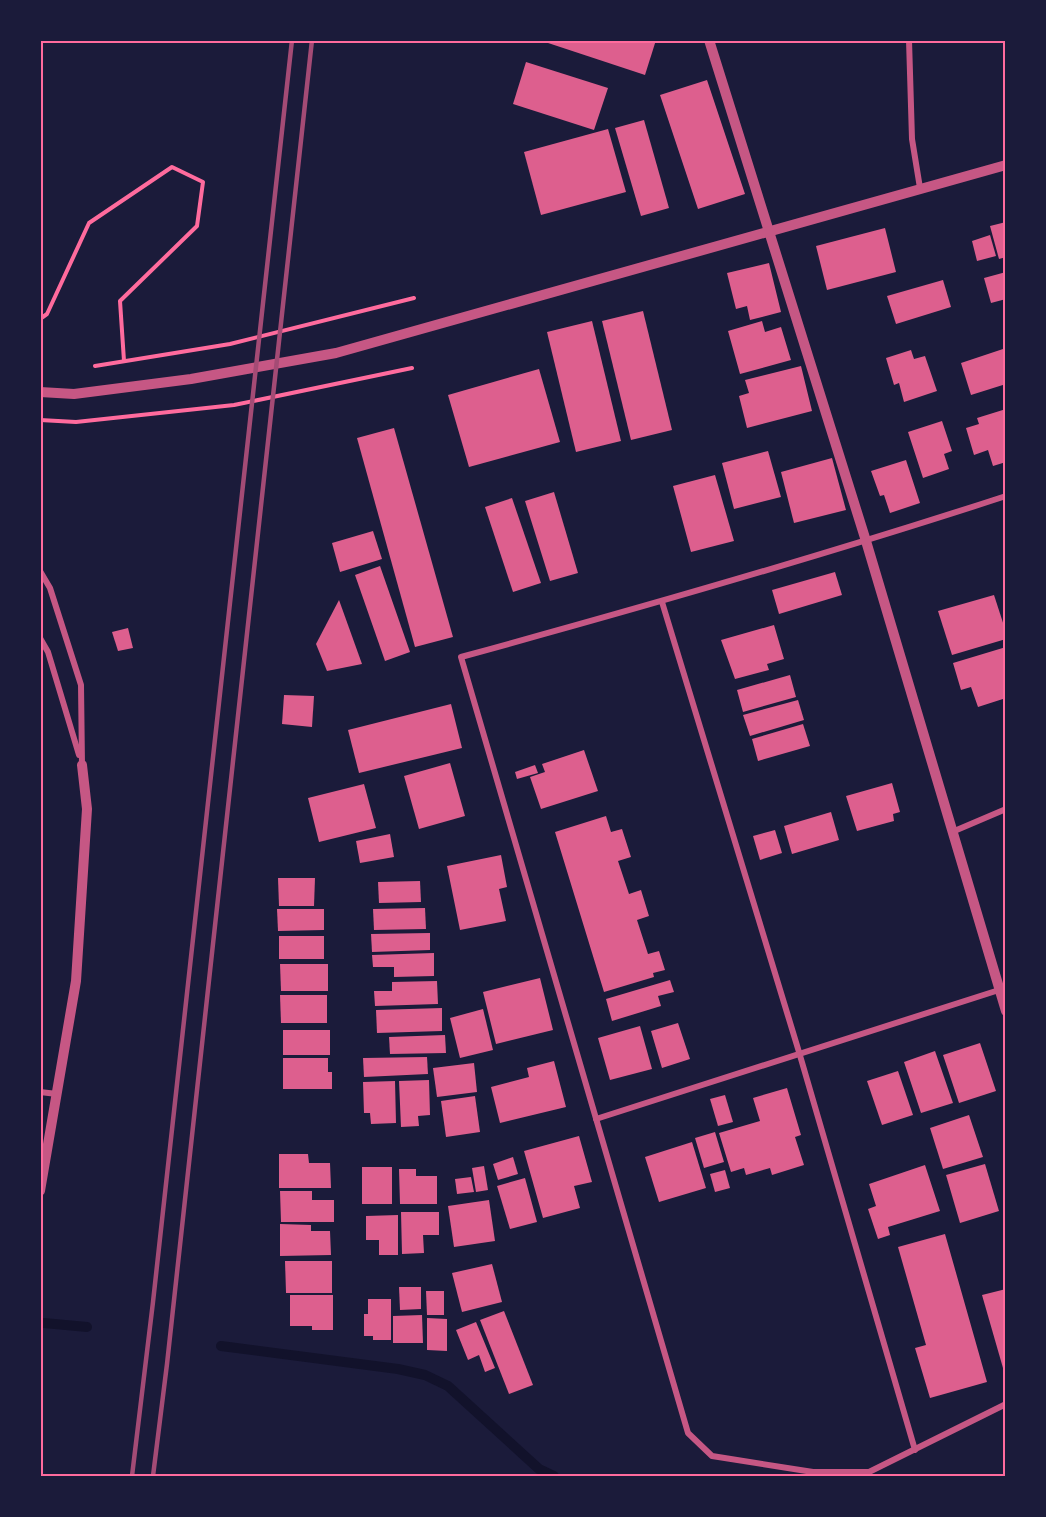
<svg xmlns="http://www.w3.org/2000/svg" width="1046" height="1517" font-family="'Work Sans',sans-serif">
	<rect width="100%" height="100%" fill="#1b1b3a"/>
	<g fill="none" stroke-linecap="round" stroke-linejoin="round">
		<g stroke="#12122b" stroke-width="10">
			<polyline points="44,1323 87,1327"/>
			<polyline points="221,1346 398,1369 425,1375 448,1386 539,1469 554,1476"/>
		</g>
	</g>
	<g fill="#dd5f8e">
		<polygon points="539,40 656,40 645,75"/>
		<polygon points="526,62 608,88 594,130 513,104"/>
		<polygon points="707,80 745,194 698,209 660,95"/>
		<polygon points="644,120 669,208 641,216 615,128"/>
		<polygon points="608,129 626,192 541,215 524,152"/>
		<polygon points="1006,222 1006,257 999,259 990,226"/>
		<polygon points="885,228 896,272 827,290 816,246"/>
		<polygon points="990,235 996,256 977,261 972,241"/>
		<polygon points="769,263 781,312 750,320 747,306 736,309 727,273"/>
		<polygon points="1006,272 1006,299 991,303 984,278"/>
		<polygon points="943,280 951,307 896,324 887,296"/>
		<polygon points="643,311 672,430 631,440 602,321"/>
		<polygon points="592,321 621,441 576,452 547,332"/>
		<polygon points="762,321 765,332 781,327 791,360 740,374 728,331"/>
		<polygon points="1003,349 1006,356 1006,384 971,395 961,363"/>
		<polygon points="911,350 914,359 925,356 937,391 904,402 899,383 894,385 886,358"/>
		<polygon points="801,366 812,411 747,428 739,396 749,393 745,380"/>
		<polygon points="539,369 560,442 469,467 448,395"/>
		<polygon points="1006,409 1006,462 993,466 988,450 974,455 966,428 979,424 977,418"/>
		<polygon points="942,421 952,451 944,454 949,469 923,478 908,432"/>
		<polygon points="394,428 453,637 415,647 357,438"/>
		<polygon points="768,451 781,497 734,509 722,463"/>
		<polygon points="832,458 846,510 794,523 781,472"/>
		<polygon points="906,460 920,503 890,513 884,495 880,496 871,471"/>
		<polygon points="715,475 734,541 691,552 673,486"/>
		<polygon points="554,492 578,573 550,581 525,501"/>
		<polygon points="512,498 541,583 513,592 485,507"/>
		<polygon points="373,531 382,559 340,572 332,543"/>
		<polygon points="380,566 410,652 385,661 355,575"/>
		<polygon points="835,572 842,595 779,614 772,590"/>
		<polygon points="994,595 1006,632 1006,639 952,655 938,611"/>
		<polygon points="339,600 362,664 327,671 316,644"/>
		<polygon points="774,625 784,659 767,664 769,670 735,679 721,640"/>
		<polygon points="128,628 133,648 118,651 112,632"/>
		<polygon points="1006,647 1006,698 978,707 971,687 961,690 953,663"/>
		<polygon points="790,675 796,697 743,712 737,690"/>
		<polygon points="284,695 314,696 312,727 282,724"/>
		<polygon points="798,700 804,720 750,736 743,715"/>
		<polygon points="451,704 462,748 359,773 348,730"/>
		<polygon points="803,724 810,746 758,761 752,739"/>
		<polygon points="584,750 598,791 541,809 530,777 545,772 542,764"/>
		<polygon points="450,763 465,816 419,829 404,776"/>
		<polygon points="535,765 538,773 517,779 515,772"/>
		<polygon points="892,783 900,812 893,814 894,821 857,831 846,796"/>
		<polygon points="364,784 376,828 319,842 308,798"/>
		<polygon points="831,812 839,840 792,854 784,826"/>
		<polygon points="606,816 611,832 622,829 631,857 618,861 629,894 641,890 649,916 637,920 648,954 659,951 665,970 653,973 654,977 604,992 555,832"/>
		<polygon points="775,830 782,853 760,860 753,836"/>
		<polygon points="390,834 394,857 360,863 356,841"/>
		<polygon points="501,855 507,887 499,889 506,921 460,930 447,866"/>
		<polygon points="278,878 315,878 314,906 279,906"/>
		<polygon points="420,881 421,902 379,903 378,882"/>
		<polygon points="425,908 426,929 374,930 373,909"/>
		<polygon points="277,909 324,909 324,930 278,931"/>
		<polygon points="430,933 430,950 372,952 371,934"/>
		<rect x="279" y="936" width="45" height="23"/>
		<polygon points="434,953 434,976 394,977 394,967 373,967 372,955"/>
		<polygon points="280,964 328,964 328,991 281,991"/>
		<polygon points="540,978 553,1030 496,1044 483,992"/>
		<polygon points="670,980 674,992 658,996 661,1006 612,1021 606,999"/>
		<polygon points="437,981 438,1004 375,1006 374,991 392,991 392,982"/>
		<polygon points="280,995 327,995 327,1023 281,1023"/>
		<polygon points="442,1008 442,1031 377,1033 376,1010"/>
		<polygon points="483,1009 493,1050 460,1058 450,1018"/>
		<polygon points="678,1023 690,1059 662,1068 651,1031"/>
		<polygon points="640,1026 652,1069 610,1080 598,1038"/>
		<rect x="283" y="1030" width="47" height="25"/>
		<polygon points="445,1035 446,1053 390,1054 389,1037"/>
		<polygon points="980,1043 996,1091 959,1103 943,1055"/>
		<polygon points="935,1051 953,1103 921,1113 904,1062"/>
		<polygon points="427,1057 428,1074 364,1077 363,1058"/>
		<polygon points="283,1058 328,1058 328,1072 332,1072 332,1089 283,1089"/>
		<polygon points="554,1061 566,1107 500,1123 491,1087 529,1077 527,1068"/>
		<polygon points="474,1063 477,1092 437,1097 433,1068"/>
		<polygon points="898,1071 913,1115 882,1125 867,1081"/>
		<polygon points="429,1080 430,1115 418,1116 419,1126 401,1127 399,1081"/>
		<polygon points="395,1081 396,1123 371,1124 370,1113 364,1113 363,1082"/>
		<polygon points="787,1088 801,1135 795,1137 804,1165 772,1175 770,1168 746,1175 744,1168 731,1172 719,1133 760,1121 753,1098"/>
		<polygon points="725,1095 733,1122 718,1126 710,1099"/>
		<polygon points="475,1096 480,1132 446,1137 441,1101"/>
		<polygon points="969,1115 983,1157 943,1169 930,1128"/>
		<polygon points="715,1132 724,1162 704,1168 695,1138"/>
		<polygon points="579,1136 592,1182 574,1186 580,1208 543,1218 524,1151"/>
		<polygon points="692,1142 706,1188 659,1202 645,1157"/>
		<polygon points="279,1154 308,1154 309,1163 330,1163 331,1188 279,1188"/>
		<polygon points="513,1157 518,1174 498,1180 493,1164"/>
		<polygon points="985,1164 999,1211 960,1223 946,1175"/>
		<polygon points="925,1165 940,1211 888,1227 890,1235 878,1239 868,1209 876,1206 869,1184"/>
		<polygon points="484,1166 488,1190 476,1192 472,1168"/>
		<rect x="362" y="1167" width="30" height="37"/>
		<polygon points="399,1169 416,1169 416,1176 437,1176 437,1204 400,1204"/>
		<polygon points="725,1170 730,1188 715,1192 710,1174"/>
		<polygon points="471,1177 474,1192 457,1194 455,1179"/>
		<polygon points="525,1178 537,1222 510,1229 497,1186"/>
		<polygon points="280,1191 312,1191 312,1200 334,1200 334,1222 281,1222"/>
		<polygon points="489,1200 495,1241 454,1247 448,1206"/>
		<polygon points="401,1212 439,1212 439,1235 423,1235 424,1253 402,1254"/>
		<polygon points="398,1215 398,1255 379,1255 379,1240 366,1240 366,1216"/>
		<polygon points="280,1224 311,1225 311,1231 330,1231 331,1255 280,1256"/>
		<polygon points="945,1234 987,1382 930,1398 915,1348 926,1345 898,1247"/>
		<polygon points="285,1261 332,1261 332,1293 286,1293"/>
		<polygon points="492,1264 502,1302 462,1312 452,1273"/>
		<polygon points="399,1287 421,1287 421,1309 400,1310"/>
		<polygon points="1006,1289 1006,1375 1005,1375 982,1295"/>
		<polygon points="426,1291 444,1291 444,1315 427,1315"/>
		<polygon points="290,1295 333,1295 333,1330 312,1330 312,1326 290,1326"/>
		<polygon points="368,1299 391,1299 391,1340 373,1340 373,1336 364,1336 364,1314 368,1314"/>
		<polygon points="504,1311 533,1385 509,1394 480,1320"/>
		<polygon points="422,1315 423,1343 393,1343 393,1316"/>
		<polygon points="427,1318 447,1319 447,1351 427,1350"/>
		<polygon points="476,1322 495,1368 485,1372 479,1355 468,1360 456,1330"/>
	</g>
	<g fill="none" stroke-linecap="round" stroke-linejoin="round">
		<g stroke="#ff6b9d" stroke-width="4">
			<polyline points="40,319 47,314 89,223 172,167 203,182 197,226 120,301 124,361"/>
			<polyline points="95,366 230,344 414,298"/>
			<polyline points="40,420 76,422 234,405 412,368"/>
		</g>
		<g stroke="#c65784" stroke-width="6">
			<polyline points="909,40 912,139 920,188"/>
			<path d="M 1006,496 C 825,555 644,607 461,657 L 688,1433 L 712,1456 L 813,1472 L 869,1472 L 1006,1404"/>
			<polyline points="40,571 50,588 81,685 82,765"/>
			<polyline points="662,602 799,1052 915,1450"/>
			<polyline points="40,638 48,652 79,755"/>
			<polyline points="952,832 1006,809"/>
			<polyline points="40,1092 57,1094"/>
			<polyline points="596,1119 999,990 1006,986"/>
		</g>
		<g stroke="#c65784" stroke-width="10">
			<polyline points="709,40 866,541 1006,1011"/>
			<polyline points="40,392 74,394 191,379 336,353 1006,165"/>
			<polyline points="40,1191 76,981 87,809 82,765"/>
		</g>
		<g stroke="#a44b75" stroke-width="4.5">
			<polyline points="132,1476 153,1302 292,40"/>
			<polyline points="153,1476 167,1364 312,40"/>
		</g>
	</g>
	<rect width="1046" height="1517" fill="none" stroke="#1b1b3a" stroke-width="84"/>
	<rect x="42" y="42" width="962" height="1433" fill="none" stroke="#ff6b9d" stroke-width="2"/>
</svg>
